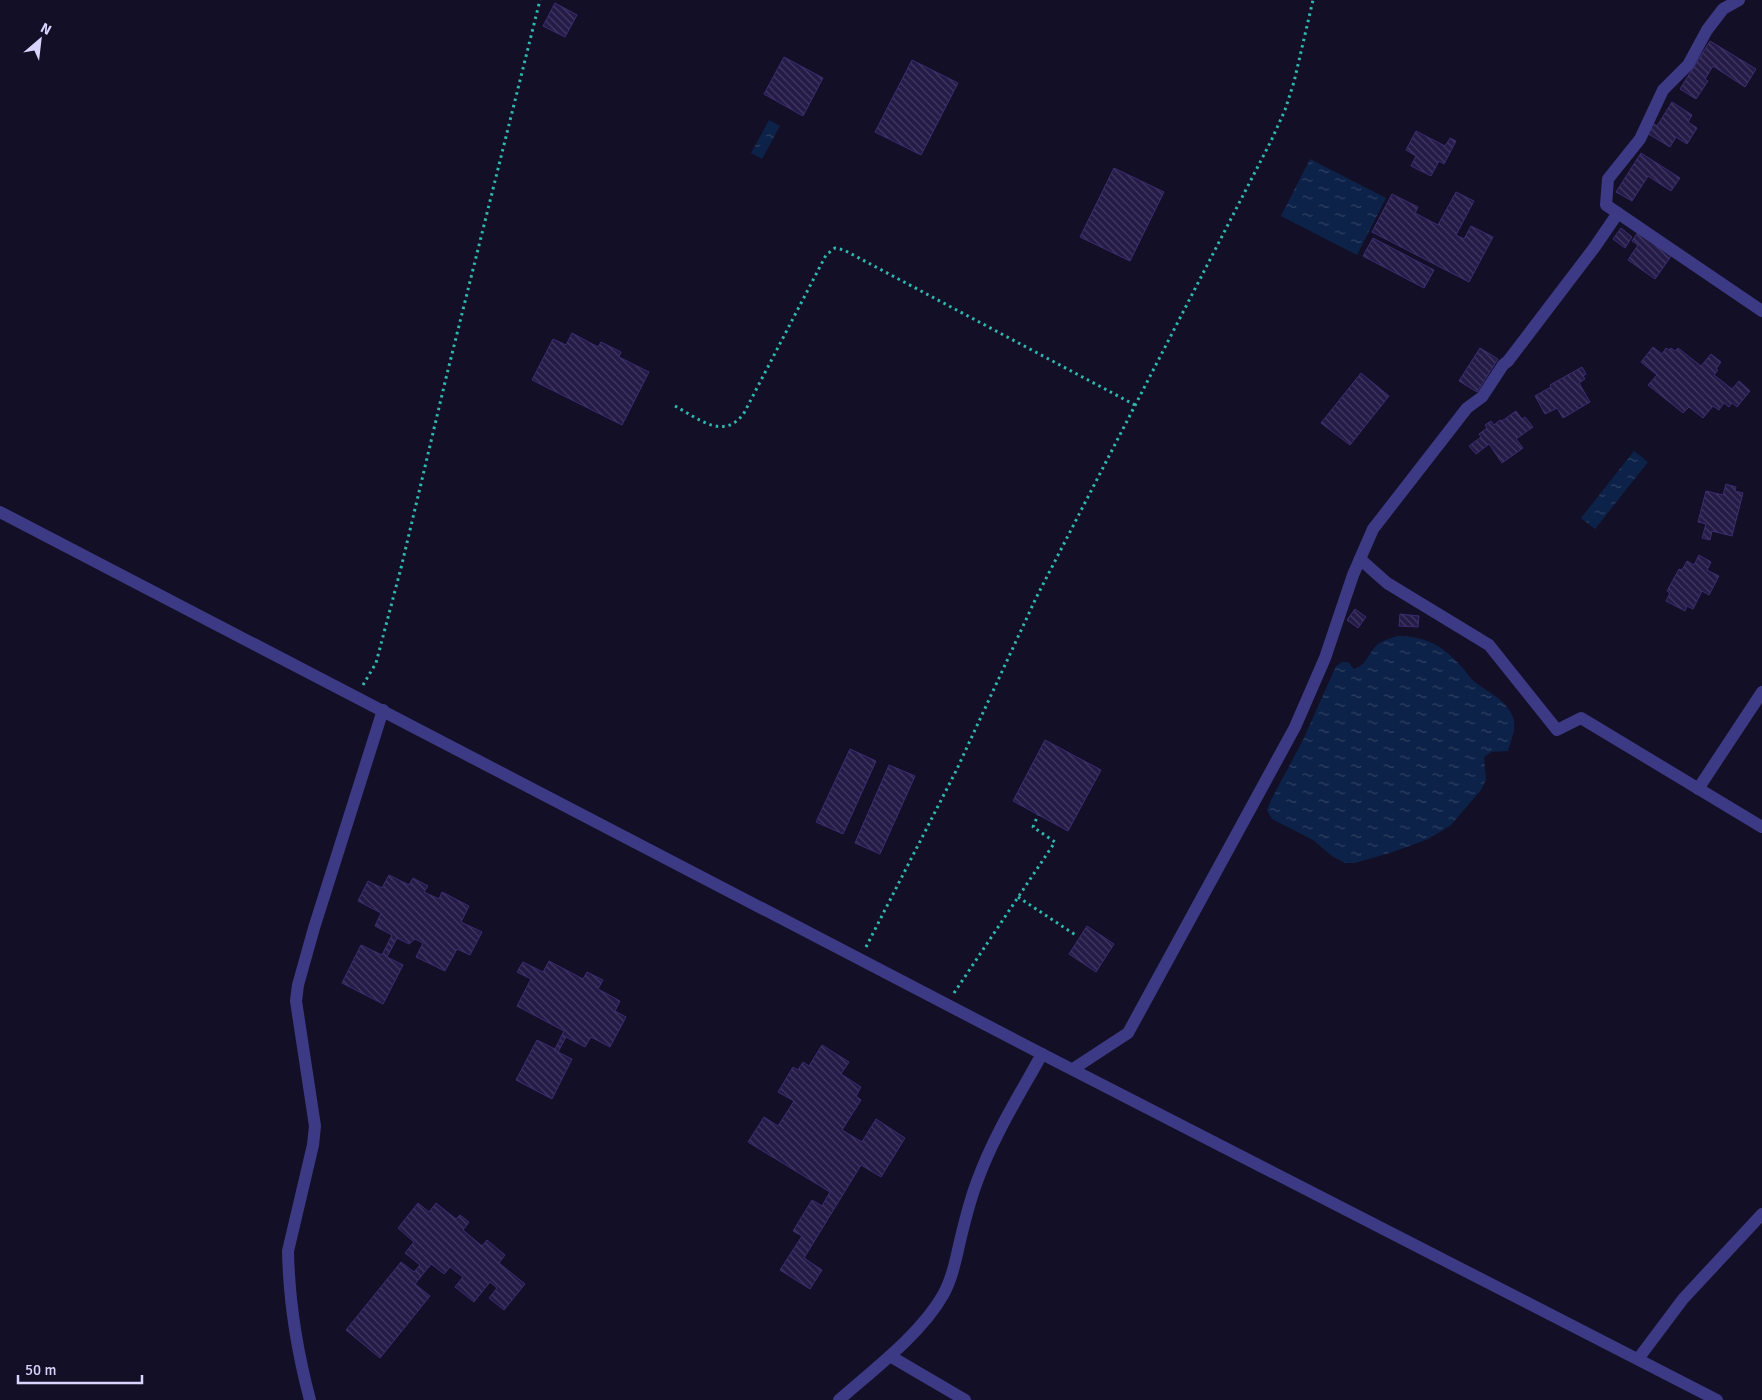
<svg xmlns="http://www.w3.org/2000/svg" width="1762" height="1400" font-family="Signika,sans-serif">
	<defs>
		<pattern id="water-ripples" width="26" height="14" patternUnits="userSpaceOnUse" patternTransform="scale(1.25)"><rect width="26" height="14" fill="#0c2248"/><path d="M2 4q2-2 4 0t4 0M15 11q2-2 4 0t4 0" fill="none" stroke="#2f4163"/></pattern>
		<pattern id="building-back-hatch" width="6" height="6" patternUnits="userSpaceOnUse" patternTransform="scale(1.25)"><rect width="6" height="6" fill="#241b47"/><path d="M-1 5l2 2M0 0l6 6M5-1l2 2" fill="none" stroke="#433b63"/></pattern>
	</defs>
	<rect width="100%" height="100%" fill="#130f26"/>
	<g fill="url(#water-ripples)">
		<polygon points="769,120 780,126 762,159 751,153"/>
		<polygon points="1310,159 1386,198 1357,255 1281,216"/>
		<polygon points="1634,451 1648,462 1595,529 1581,518"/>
		<path d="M 1397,636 C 1425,636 1442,645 1461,666 C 1466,671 1470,679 1476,683 C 1490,693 1506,700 1513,717 C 1517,728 1511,740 1508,751 L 1491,752 L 1484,757 L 1486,780 L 1481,790 L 1450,826 L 1428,839 L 1393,852 L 1355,863 L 1345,863 L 1332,856 L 1313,840 L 1272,819 L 1267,810 L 1271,800 L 1303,740 L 1336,666 L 1342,662 L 1348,662 L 1354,669 C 1370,663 1368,650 1381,642 C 1385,640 1392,638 1397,636 Z"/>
	</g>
	<g fill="url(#building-back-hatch)" stroke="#3b2d73">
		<polygon points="555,3 577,15 565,37 543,26"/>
		<polygon points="1710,41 1756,69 1745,87 1713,66 1705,79 1708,81 1696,99 1680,89"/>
		<polygon points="784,57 823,78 803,116 764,94"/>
		<polygon points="912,60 958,83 921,155 875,132"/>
		<polygon points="1672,102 1692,115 1688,122 1697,128 1687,144 1676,137 1670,147 1647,133 1653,123 1657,126"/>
		<polygon points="1416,131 1445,146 1450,138 1456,141 1444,164 1439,161 1431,176 1411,166 1416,156 1406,150"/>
		<polygon points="1641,153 1680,178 1671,191 1648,176 1632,201 1616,192"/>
		<polygon points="1114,168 1164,192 1130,261 1080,237"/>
		<polygon points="1456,192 1474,201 1456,235 1464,239 1471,226 1493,237 1469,282 1372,232 1392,194 1418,207 1415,213 1438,225"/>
		<polygon points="1621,228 1632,237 1625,248 1613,239"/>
		<polygon points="1638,232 1672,255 1655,279 1628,260 1638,245 1632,241"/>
		<polygon points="1373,238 1434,270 1424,288 1363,256"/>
		<polygon points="572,333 598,347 601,342 621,352 619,357 649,372 622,425 532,380 553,339 566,345"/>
		<polygon points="1653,347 1662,354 1666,348 1669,350 1671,348 1675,351 1678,348 1701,366 1711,354 1721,362 1716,369 1718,370 1714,375 1732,389 1739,381 1750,391 1737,407 1732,403 1729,407 1724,403 1719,410 1713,406 1703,418 1689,407 1683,413 1648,385 1657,375 1641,362"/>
		<polygon points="1480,348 1498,359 1477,392 1459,381"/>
		<polygon points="1582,367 1586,374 1583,376 1585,379 1579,383 1590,402 1563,418 1557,408 1545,414 1535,396 1551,387 1550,385"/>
		<polygon points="1361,373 1389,396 1350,445 1321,423"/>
		<polygon points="1516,411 1522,419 1525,417 1533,427 1516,439 1523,448 1502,463 1489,444 1476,454 1469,446 1481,437 1479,434 1487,428 1485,425 1491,421 1494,425 1500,420 1502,421"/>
		<polygon points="1726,484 1736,487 1735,491 1743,493 1732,536 1712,531 1710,540 1702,538 1706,524 1698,522 1706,491 1723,495"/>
		<polygon points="1699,555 1711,562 1707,570 1719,576 1709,595 1702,591 1693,609 1687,606 1685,611 1666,601 1670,593 1667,591 1679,569 1682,570 1687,561 1694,565"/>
		<polygon points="1355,609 1366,617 1358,628 1347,620"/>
		<polygon points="1400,614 1419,616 1418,627 1399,626"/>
		<polygon points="1045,740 1101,770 1068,831 1013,801"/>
		<polygon points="850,749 876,761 843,834 816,822"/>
		<polygon points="889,765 915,776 880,854 855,843"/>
		<polygon points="389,875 409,885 413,878 428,886 424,892 439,899 442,892 469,906 461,922 482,932 470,955 457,949 445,971 416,957 423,943 415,939 409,944 397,938 387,957 403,965 383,1004 342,983 361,945 382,955 392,935 375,926 381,913 358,901 368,881 382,888"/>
		<polygon points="1087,926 1114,944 1096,972 1069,954"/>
		<polygon points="549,961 583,979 587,972 603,980 598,989 620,1001 615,1011 626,1017 610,1047 591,1037 585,1047 566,1037 558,1052 572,1059 552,1099 516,1080 537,1040 555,1049 564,1031 517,1006 531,979 517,972 523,962 543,972"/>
		<polygon points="822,1045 849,1062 841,1074 861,1087 856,1096 861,1100 842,1130 862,1142 876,1119 905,1138 881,1177 861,1165 804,1258 822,1270 810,1289 780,1270 802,1236 793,1231 812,1200 822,1206 830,1192 748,1142 764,1117 778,1126 794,1101 778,1092 793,1067 798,1070 803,1062 809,1066"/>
		<polygon points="418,1203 429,1212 436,1203 456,1219 460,1215 469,1222 463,1230 482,1246 487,1240 505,1255 499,1263 525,1284 504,1310 489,1298 497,1288 490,1282 474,1302 455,1287 463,1277 450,1267 444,1274 431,1264 415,1284 430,1296 380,1358 346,1330 401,1262 414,1272 420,1265 405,1253 414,1242 398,1228"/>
	</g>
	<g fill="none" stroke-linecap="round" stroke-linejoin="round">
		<g stroke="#2fb8b0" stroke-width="3" stroke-dasharray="2.5 4" stroke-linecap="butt">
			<path d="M 675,406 C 699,419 724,441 744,413 L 826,255 L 835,248 L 844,250 L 1135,405"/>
			<polyline points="363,685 376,663 401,568 446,378 540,0"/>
			<polyline points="1018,897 1077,936"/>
			<polyline points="866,947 956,771 1036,598 1271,141 1285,110 1294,82 1313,0"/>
			<polyline points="954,993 1055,842 1033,827 1038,815"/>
		</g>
		<g stroke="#3d3a85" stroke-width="12">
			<polyline points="1739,0 1723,9 1707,30 1688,65 1663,90 1640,139 1608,179 1606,205 1762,311"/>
			<polyline points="0,512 1042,1054 1717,1400"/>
			<polyline points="1360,559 1387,583 1489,645 1557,730 1581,718 1762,827"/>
			<polyline points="1698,789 1762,692"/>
			<polyline points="1073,1069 1128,1033 1295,727 1325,658 1353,575 1373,529 1467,408 1482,397 1503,365 1508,361 1594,248 1618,213"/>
			<polyline points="890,1356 965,1400"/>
			<polyline points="1638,1359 1683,1299 1762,1214"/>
			<path d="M 310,1400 C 297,1351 289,1302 288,1251 L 313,1145 L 315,1126 L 296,1001 L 298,985 L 314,928 L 383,710"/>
			<path d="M 839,1400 C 873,1370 921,1334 943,1295 C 952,1279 956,1259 960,1241 C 965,1220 970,1199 978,1179 C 994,1135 1020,1094 1042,1054"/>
		</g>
	</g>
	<g transform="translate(40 40) rotate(28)" stroke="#130f26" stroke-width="4" paint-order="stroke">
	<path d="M0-4L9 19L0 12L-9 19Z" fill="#d9d4ff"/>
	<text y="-8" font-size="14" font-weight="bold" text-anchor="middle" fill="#d9d4ff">N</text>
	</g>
	<path d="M18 1375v8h124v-8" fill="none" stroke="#d9d4ff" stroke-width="2.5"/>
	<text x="25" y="1375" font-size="15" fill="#d9d4ff" stroke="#130f26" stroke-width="4" paint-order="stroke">50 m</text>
</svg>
